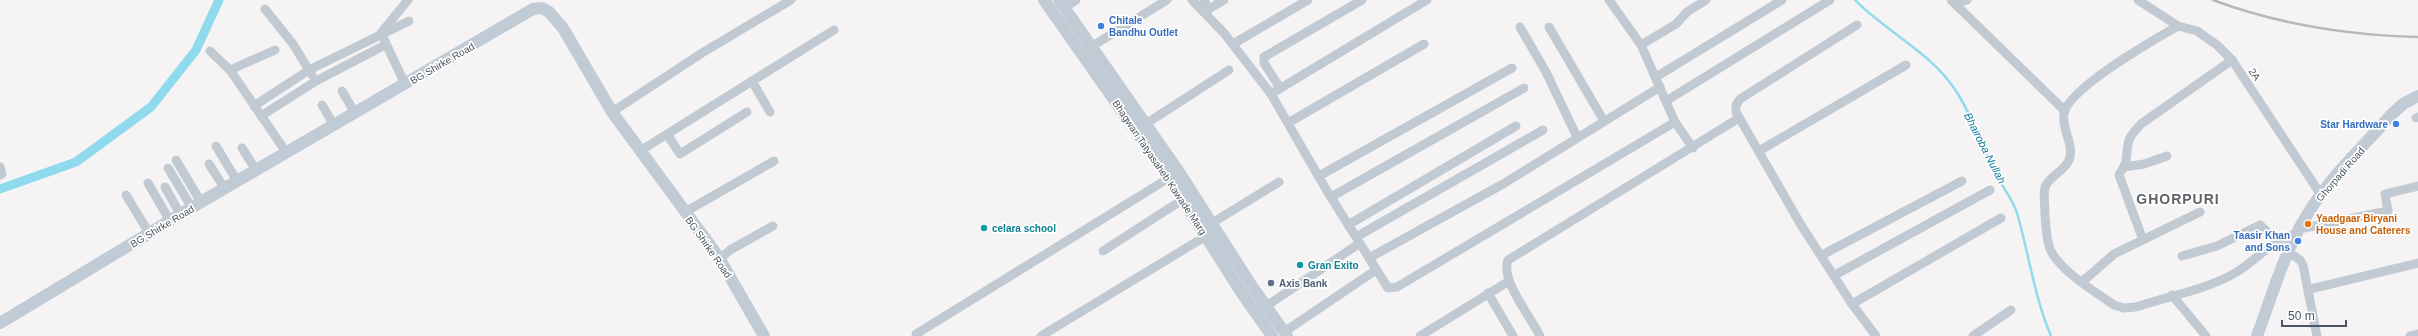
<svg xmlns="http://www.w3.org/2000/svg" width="2418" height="336" font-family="Arial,sans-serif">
	<rect width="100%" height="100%" fill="#f5f3f3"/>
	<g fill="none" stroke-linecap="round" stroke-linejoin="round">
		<path stroke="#90daee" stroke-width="2.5" d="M 1855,0 C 1886,32 1931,52 1956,91 C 1973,117 1983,148 1997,176 C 2003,188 2013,200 2017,213 C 2029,254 2034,296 2051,336"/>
		<polyline stroke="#90daee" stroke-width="9" points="0,189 76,162 151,107 196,50 219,0"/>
		<g stroke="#c1cad2" stroke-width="9">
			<polyline points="1192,0 1224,33 1271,94 1327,191 1388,288 1397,287 1675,122"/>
			<polyline points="1204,0 1209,9 1224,0"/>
			<polyline points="1609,0 1641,45 1675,122 1693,148"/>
			<polyline points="1951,0 2065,111"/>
			<polyline points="2138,0 2178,26 2197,31 2217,45 2232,60 2321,195"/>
			<polyline points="1954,3 1967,0"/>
			<polyline points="1064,8 1076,0"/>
			<polyline points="265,9 293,44 312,75"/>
			<polyline points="1857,25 1740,99 1736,105 1736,112 1801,225 1852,304 1876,336"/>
			<path d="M 2178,26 C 2154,40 2070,87 2064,113 C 2061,129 2075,145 2069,160 C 2065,171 2049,176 2045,187 C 2043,195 2045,205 2045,214 C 2046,226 2046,238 2050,249 C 2059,270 2095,292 2114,305 L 2124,308 L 2136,307 C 2166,297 2208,289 2235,273 C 2256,261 2271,240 2296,234"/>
			<polyline points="1520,27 1546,72 1577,137"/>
			<polyline points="1549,27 1604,121"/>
			<polyline points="1233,44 1308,0"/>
			<polyline points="1641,45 1676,24 1687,12 1706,0"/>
			<polyline points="1086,50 1167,0"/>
			<polyline points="210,51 230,70 275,50"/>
			<polyline points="230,70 286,152"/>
			<polyline points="1656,77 1782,0"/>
			<polyline points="752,81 770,112"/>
			<polyline points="405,84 381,33 408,0"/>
			<polyline points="1280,88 1264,63 1264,57 1362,0"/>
			<polyline points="342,91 355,113"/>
			<polyline points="1271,94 1427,0"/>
			<polyline points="1666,101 1830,0"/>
			<polyline points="322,105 334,125"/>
			<polyline points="254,106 309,70 409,21"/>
			<polyline points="612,112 702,53 791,0"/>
			<polyline points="261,116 316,81 385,45"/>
			<polyline points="2416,118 2418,117"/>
			<polyline points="1288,123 1424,44"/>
			<polyline points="1141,127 1229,70"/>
			<polyline points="667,134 680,154 747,112"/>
			<polyline points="216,146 237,181"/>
			<polyline points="242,148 256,170"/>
			<polyline points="640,151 834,30"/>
			<polyline points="1759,151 1906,65"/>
			<polyline points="176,160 201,202"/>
			<polyline points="209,164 225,189"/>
			<polyline points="0,167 2,174 0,175"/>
			<polyline points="2124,167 2144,164 2167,156"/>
			<polyline points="168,168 192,208"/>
			<polyline points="1319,176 1512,68"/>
			<polyline points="148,183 170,221"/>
			<polyline points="165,187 180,214"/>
			<polyline points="126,195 149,233"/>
			<polyline points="1331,197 1524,88"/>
			<polyline points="685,212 774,161"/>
			<polyline points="1212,223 1279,182"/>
			<polyline points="1348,225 1516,126"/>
			<polyline points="2299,229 2388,211 2385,194 2418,186"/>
			<polyline points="1356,237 1543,130"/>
			<path d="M 2143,240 L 2119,175 C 2121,170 2125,167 2126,161 C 2129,140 2125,141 2141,124 L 2232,60"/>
			<polyline points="1103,251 1182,200"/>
			<polyline points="2288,252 2300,260 2303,265 2317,336"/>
			<polyline points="1822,255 1962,181"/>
			<polyline points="2182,256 2217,246 2260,225 2277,241"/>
			<polyline points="1369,258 1503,184 1660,87"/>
			<polyline points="720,259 730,250 773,226"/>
			<polyline points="1835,275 1990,190"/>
			<polyline points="2082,282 2114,254 2200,212"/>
			<polyline points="2310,289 2418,263"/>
			<polyline points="1488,293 1513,336"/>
			<polyline points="2172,295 2206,336"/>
			<polyline points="1852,304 2001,218"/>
			<polyline points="1262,309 1360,243"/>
			<polyline points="1284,332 1376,270"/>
			<polyline points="918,336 916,334 1169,178"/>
			<polyline points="1041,336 1211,233"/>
			<polyline points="1420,336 1509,281"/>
			<path d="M 1540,336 C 1531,317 1500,280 1508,260 L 1739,118"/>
			<polyline points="1973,336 2011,310"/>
			<polyline points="2410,336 2418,334"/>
		</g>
		<g stroke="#c1cbd6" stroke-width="12">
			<polyline points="1044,0 1169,178 1241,292 1272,336"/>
			<polyline points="1059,0 1179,172 1251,285 1287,336"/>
			<polyline points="0,323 201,202 533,9 542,8 549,12 563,28 612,112 718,256 764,336"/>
			<path d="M 2257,336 C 2272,296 2284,252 2307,215 C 2328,179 2364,146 2391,115 L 2403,104 L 2418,96"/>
		</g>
		<path stroke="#b5b8bd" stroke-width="2.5" d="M 2213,0 C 2280,25 2347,35 2418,37"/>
	</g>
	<g fill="#3f7fe0" stroke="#fff" stroke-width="1.5">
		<circle cx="1101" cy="26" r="4"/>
		<circle cx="2396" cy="124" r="4"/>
		<circle cx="2298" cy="241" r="4"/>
	</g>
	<circle fill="#e8710a" stroke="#fff" stroke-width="1.5" cx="2308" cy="224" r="4"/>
	<g fill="#0f9aa8" stroke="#fff" stroke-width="1.5">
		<circle cx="984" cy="228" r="4"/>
		<circle cx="1300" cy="265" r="4"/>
	</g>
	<circle fill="#5c6f8a" stroke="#fff" stroke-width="1.5" cx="1271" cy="283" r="4"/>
	<g text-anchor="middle" stroke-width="3.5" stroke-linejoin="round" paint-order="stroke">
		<g font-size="10" font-weight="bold" fill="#366cbe" stroke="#fff" text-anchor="end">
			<text x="1109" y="24" text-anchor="start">Chitale<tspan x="1109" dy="12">Bandhu Outlet</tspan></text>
			<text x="2388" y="128">Star Hardware</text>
			<text x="2290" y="239">Taasir Khan<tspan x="2290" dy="12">and Sons</tspan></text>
		</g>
		<g font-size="10" fill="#4a5661" stroke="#fff">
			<text transform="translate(442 63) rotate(-30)" y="4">BG Shirke Road</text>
			<text transform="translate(2255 74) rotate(56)" y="4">2A</text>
			<text transform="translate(1160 167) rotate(56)" y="4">Bhagwan Tatyasaheb Kawade Marg</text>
			<text transform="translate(2340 174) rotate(-49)" y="4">Ghorpadi Road</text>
			<text transform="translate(162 226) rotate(-31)" y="4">BG Shirke Road</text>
			<text transform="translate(709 247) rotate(55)" y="4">BG Shirke Road</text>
		</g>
		<g font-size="10" font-weight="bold" fill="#c56008" stroke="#fff" text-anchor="start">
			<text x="2316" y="222">Yaadgaar Biryani<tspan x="2316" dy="12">House and Caterers</tspan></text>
		</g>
		<g font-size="10" font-weight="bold" fill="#0d838f" stroke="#fff" text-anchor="start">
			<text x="992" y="232">celara school</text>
			<text x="1308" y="269">Gran Exito</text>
		</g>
		<g font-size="10" font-weight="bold" fill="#4e5e75" stroke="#fff" text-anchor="start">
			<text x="1279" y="287">Axis Bank</text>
		</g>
		<g font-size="11" font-style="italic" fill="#0c7c9b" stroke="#fff">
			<text transform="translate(1985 148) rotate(63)" y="4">Bhairoba Nullah</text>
		</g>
		<g font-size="14" font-weight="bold" letter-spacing="1" fill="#5f6368" stroke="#fff">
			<text x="2178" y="204">GHORPURI</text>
		</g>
	</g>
	<path d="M2282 320v6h64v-6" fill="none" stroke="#4a5661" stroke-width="2"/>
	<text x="2288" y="320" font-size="12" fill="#4a5661" stroke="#ffffff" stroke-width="3" paint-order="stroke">50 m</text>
</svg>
